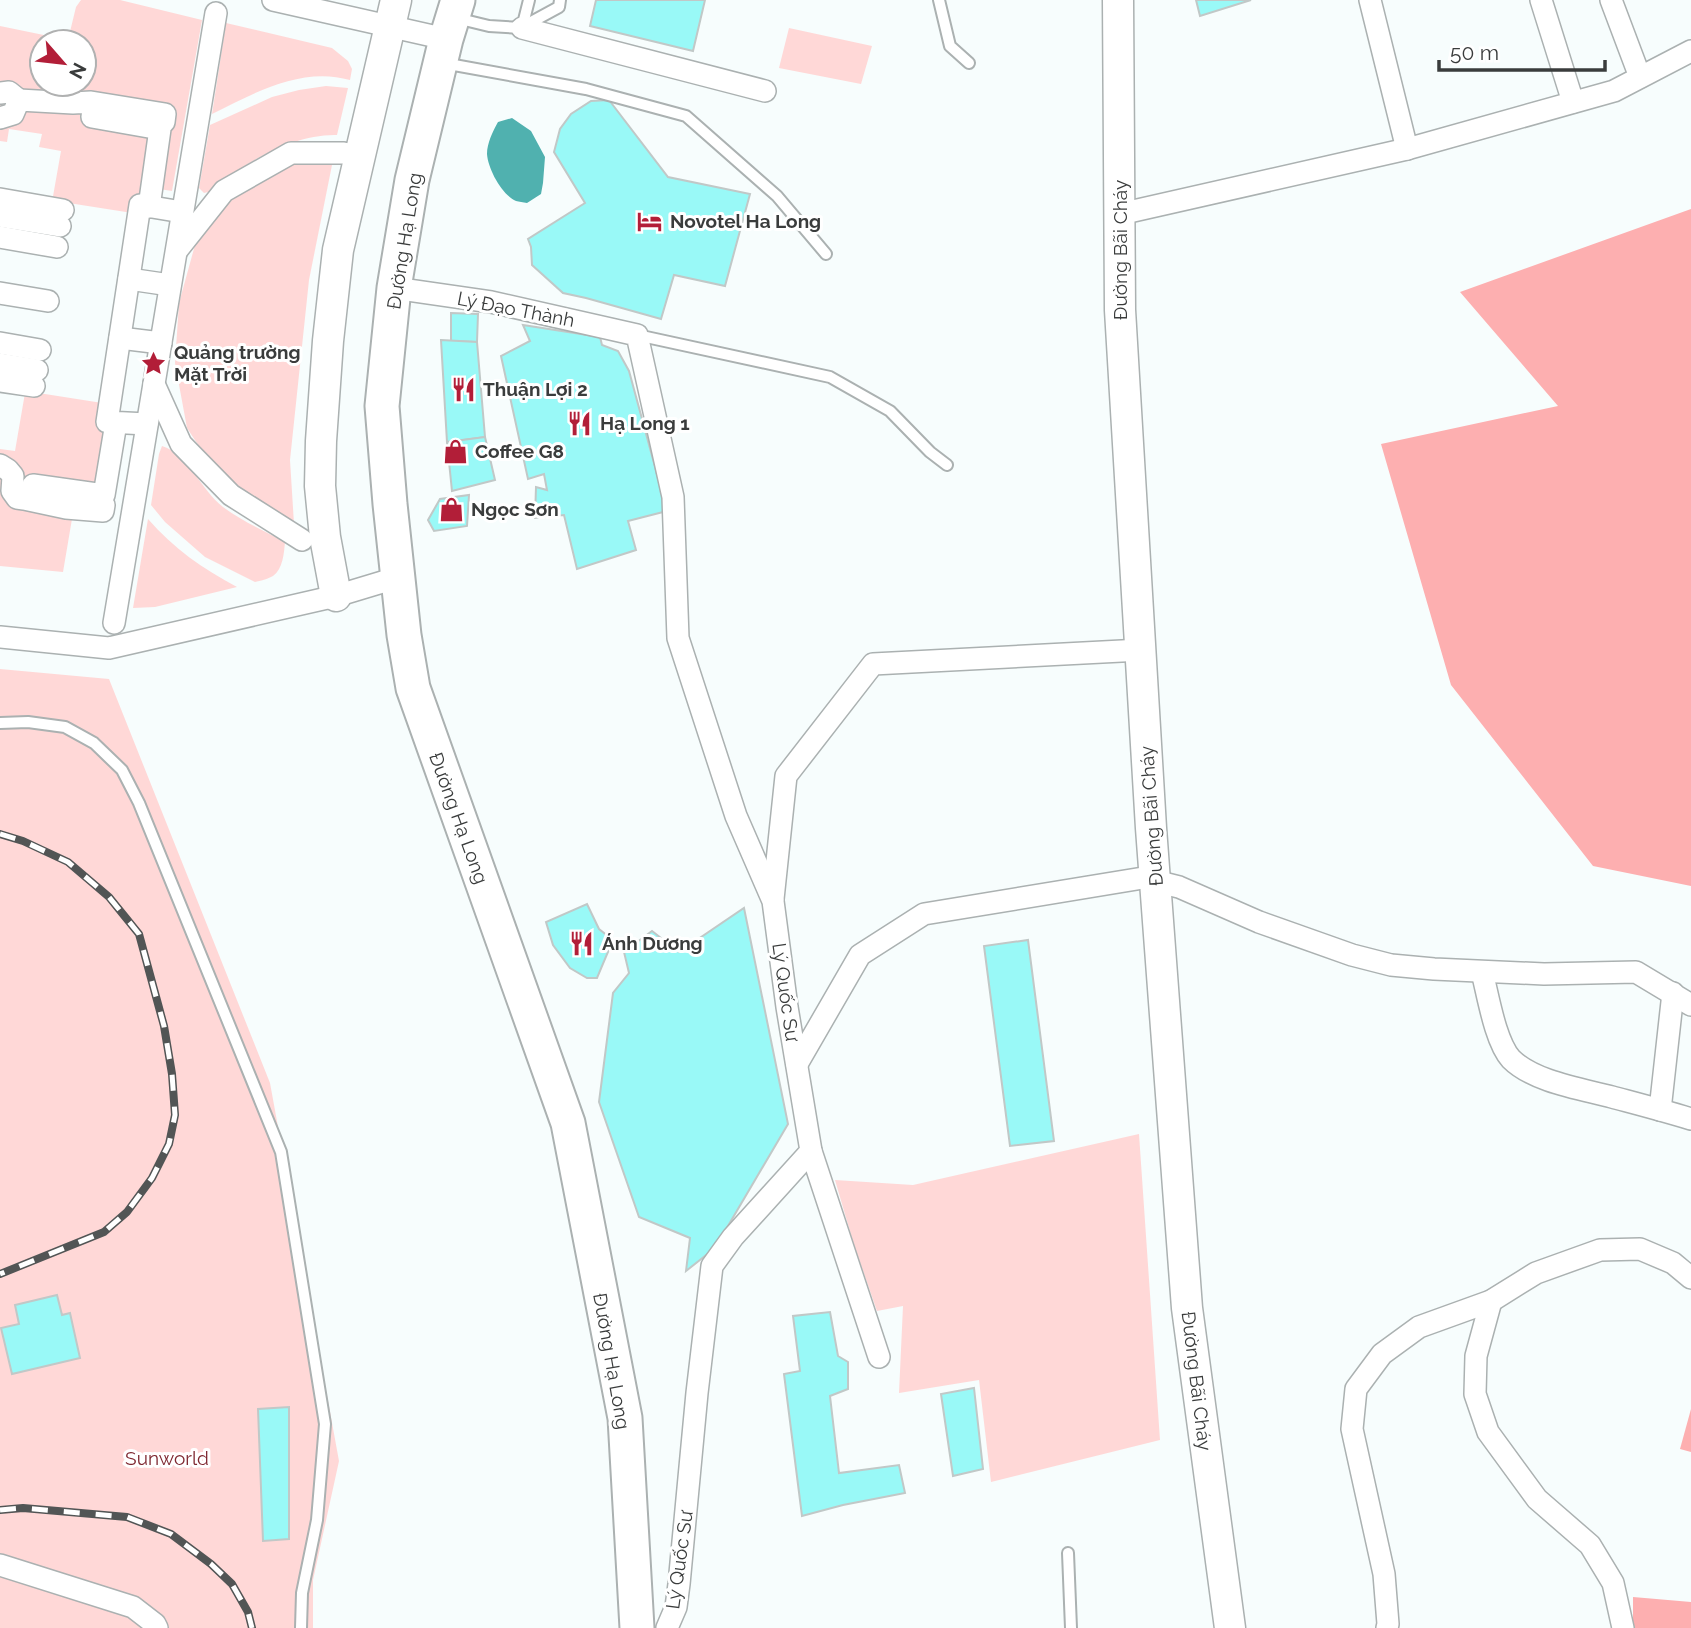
<svg xmlns="http://www.w3.org/2000/svg" width="1691" height="1628" font-family="Raleway,sans-serif">
	<rect width="100%" height="100%" fill="#f7fdfd"/>
	<g fill="#ffd8d7" fill-rule="evenodd">
		<path d="M 81,0 L 120,0 L 202,20 L 172,191 L 159,189 L 158,134 L 145,215 L 75,204 L 52,202 L 61,151 L 39,147 L 42,134 L 9,129 L 7,142 L 0,141 L 0,26 L 68,40 L 76,7 ZM 42,42 L 84,42 L 84,84 L 42,84 Z"/>
		<path d="M 226,23 L 332,48 L 348,61 L 352,69 L 350,80 C 302,66 254,93 212,114 Z"/>
		<polygon points="789,28 872,46 861,84 779,68"/>
		<path d="M 326,86 L 348,88 L 337,135 C 304,134 267,151 240,169 C 228,177 218,191 204,193 L 199,188 L 210,125 L 272,97 L 299,90 Z"/>
		<polygon points="334,155 309,280 290,460 294,524 237,488 214,469 187,428 175,363 179,303 195,245 220,208 266,174 307,159"/>
		<polygon points="25,393 45,394 115,405 100,492 73,513 63,572 0,566 0,449 15,451"/>
		<path d="M 162,446 C 187,453 201,490 223,507 C 242,521 264,531 285,542 C 284,553 283,569 273,576 C 268,579 260,581 255,582 L 205,557 L 165,522 L 151,505 L 159,454 Z"/>
		<path d="M 148,519 C 173,548 203,569 237,587 L 155,607 L 133,608 Z"/>
		<polygon points="0,669 109,679 270,1083 339,1461 313,1580 313,1628 0,1628"/>
		<polygon points="1139,1134 1160,1440 991,1482 979,1380 899,1393 903,1306 877,1311 854,1245 835,1180 913,1185"/>
	</g>
	<g fill="#fdafb0">
		<polygon points="1691,209 1691,886 1593,866 1451,685 1381,444 1558,406 1460,292"/>
		<polygon points="1691,1409 1691,1452 1680,1449"/>
		<polygon points="1633,1597 1691,1602 1691,1628 1633,1628"/>
	</g>
	<path fill="#50b1af" d="M 512,118 L 531,131 L 545,157 L 543,183 L 541,194 L 527,203 C 523,202 519,202 516,201 C 502,195 488,169 487,154 C 487,143 493,131 498,122 Z"/>
	<g fill="#99f9f7" stroke="#c1c8c7" stroke-width="2">
		<polygon points="596,0 705,0 693,51 590,26"/>
		<polygon points="1196,0 1251,0 1200,16"/>
		<polygon points="609,100 668,177 750,194 725,286 674,275 661,319 586,298 563,293 532,265 531,247 528,239 585,203 554,152 560,129 571,114 591,101"/>
		<polygon points="451,313 478,314 477,342 451,341"/>
		<polygon points="523,325 600,337 602,345 618,351 629,371 667,511 628,521 636,550 577,569 564,515 535,518 536,487 547,490 544,474 528,479 501,356 530,341"/>
		<polygon points="441,340 477,342 485,437 447,442"/>
		<polygon points="485,437 495,480 452,491 447,442"/>
		<polygon points="469,495 467,526 434,531 428,520 440,499"/>
		<polygon points="587,904 599,929 613,940 597,978 587,978 570,968 553,945 546,922"/>
		<polygon points="744,908 788,1124 715,1248 686,1271 690,1238 639,1217 599,1102 613,993 629,973 624,952 652,931 679,952"/>
		<polygon points="1028,940 1054,1141 1010,1146 984,946"/>
		<polygon points="57,1295 62,1315 70,1313 80,1358 12,1374 1,1328 19,1324 15,1305"/>
		<polygon points="830,1312 838,1356 848,1362 848,1389 830,1396 839,1473 899,1465 905,1493 843,1505 802,1516 784,1374 800,1371 793,1316"/>
		<polygon points="974,1388 983,1469 953,1476 941,1394"/>
		<polygon points="289,1407 289,1539 263,1541 258,1409"/>
	</g>
	<g fill="none" stroke-linecap="round" stroke-linejoin="round">
		<defs>
			<g id="lane">
				<polyline points="939,0 950,46 969,63"/>
				<polyline points="456,18 489,26 522,28 529,0"/>
				<polyline points="524,26 559,7 560,0"/>
				<polyline points="443,63 586,89 686,116 777,196 826,254"/>
				<polyline points="637,335 830,377 890,411 930,452 947,465"/>
				<polyline points="0,723 28,722 65,727 94,743 122,770 139,803 281,1152 325,1424 317,1520 302,1593 301,1628"/>
				<polyline points="1068,1553 1071,1628"/>
			</g>
			<g id="street">
				<polyline points="273,0 446,39"/>
				<polyline points="1370,0 1407,149"/>
				<polyline points="1541,0 1573,102"/>
				<polyline points="1611,0 1640,77"/>
				<polyline points="522,28 765,91"/>
				<polyline points="0,93 9,92 19,100"/>
				<polyline points="0,118 13,114 19,100 73,103 91,102 165,114 164,122 93,110 92,117 160,129 149,207"/>
				<polyline points="0,199 63,210"/>
				<polyline points="1120,214 1407,149 1614,91 1691,51"/>
				<polyline points="0,216 60,226"/>
				<polyline points="0,237 57,247"/>
				<polyline points="178,249 224,191 291,153 344,153"/>
				<polyline points="129,279 170,285"/>
				<polyline points="394,288 491,302 637,335 673,497 678,638 736,816 773,901 787,1007 811,1151 733,1237 712,1266 697,1393 679,1584 676,1607 667,1628"/>
				<polyline points="0,293 48,301"/>
				<polyline points="120,338 161,343"/>
				<polyline points="0,343 40,350"/>
				<polyline points="0,364 37,370"/>
				<polyline points="0,381 34,386"/>
				<polyline points="154,384 181,444 231,495 302,540"/>
				<polyline points="147,424 107,422 140,205 182,212"/>
				<polyline points="0,465 8,470 13,476 12,491 17,498 24,499 66,508 103,511 104,505 32,493 33,485 104,495 116,423"/>
				<polyline points="114,623 216,13"/>
				<polyline points="0,637 109,648 336,596 399,577"/>
				<polyline points="773,899 786,776 873,664 1141,650"/>
				<path d="M 1482,972 C 1488,995 1495,1041 1511,1059 C 1534,1082 1582,1089 1612,1097 C 1638,1104 1665,1111 1691,1119"/>
				<polyline points="797,1064 860,955 924,914 1143,878 1179,887 1259,922 1352,955 1391,965 1434,969 1544,974 1636,972 1691,1005"/>
				<polyline points="1660,1110 1673,993"/>
				<polyline points="811,1151 879,1357"/>
				<polyline points="1491,1301 1476,1356 1475,1394 1488,1432 1537,1499 1590,1545 1613,1583 1623,1628"/>
				<polyline points="0,1565 133,1607 155,1624 157,1628"/>
				<polyline points="1387,1628 1388,1624 1384,1574 1352,1429 1356,1389 1382,1354 1419,1327 1491,1301 1536,1273 1600,1250 1640,1249 1673,1263 1691,1278"/>
			</g>
			<g id="secondary">
				<polyline points="1118,0 1120,310 1151,828 1187,1308 1230,1628"/>
				<polyline points="336,596 325,537 320,486 321,441 328,341 338,250 396,0"/>
			</g>
			<polyline id="primary" points="458,0 446,39 412,180 394,288 382,406 390,504 404,635 413,688 568,1123 625,1418 637,1628"/>
		</defs>
		<use href="#lane" stroke="#abb1b1" stroke-width="14"/>
		<use href="#street" stroke="#abb1b1" stroke-width="24"/>
		<use href="#secondary" stroke="#abb1b1" stroke-width="33"/>
		<use href="#primary" stroke="#abb1b1" stroke-width="37"/>
		<use href="#lane" stroke="#fff" stroke-width="10"/>
		<use href="#street" stroke="#fff" stroke-width="21"/>
		<use href="#secondary" stroke="#fff" stroke-width="30"/>
		<use href="#primary" stroke="#fff" stroke-width="33"/>
		<defs>
			<g id="rail">
				<polyline points="0,834 23,841 68,862 109,897 139,934 164,1026 172,1074 175,1115 169,1144 152,1178 127,1212 104,1232 0,1274"/>
				<polyline points="0,1510 23,1508 127,1517 171,1534 211,1564 232,1584 248,1612 252,1628"/>
			</g>
		</defs>
		<use href="#rail" stroke="#525555" stroke-width="8"/>
		<use href="#rail" stroke="#fff" stroke-width="5" stroke-dasharray="16" stroke-linecap="butt"/>
	</g>
	<defs>
		<symbol id="hotel-bare" viewBox="-9 -9 18 18"><path d="M-6-4.5h1.5V1H6V5H4.5V3h-9V5H-6ZM-4 0a1.8 1.8 0 1 1 3.6 0ZM.5 0V-2.5h3Q6-2.5 6 0Z" fill="#b21e38" stroke="#fff" stroke-width="2.5" paint-order="stroke"/></symbol>
		<symbol id="sight-bare" viewBox="-9 -9 18 18"><path d="M0-6L1.8-2.2L6-1.7L2.9 1.2L3.7 5.4L0 3.3L-3.7 5.4L-2.9 1.2L-6-1.7L-1.8-2.2Z" fill="#b21e38" stroke="#fff" stroke-width="2.5" paint-order="stroke"/></symbol>
		<symbol id="restaurant-bare" viewBox="-9 -9 18 18"><path d="M-5-6h1v4h1v-4h1v4h1v-4h1v5L-1.5 .5V6h-2V.5L-5-1ZM5-6V6H3V1.5H1.5Q1.5-4 5-6Z" fill="#b21e38" stroke="#fff" stroke-width="2.5" paint-order="stroke"/></symbol>
		<symbol id="shop-bare" viewBox="-9 -9 18 18"><path d="M-5-2.5h2.3a2.7 3.5 0 0 1 5.4 0H5L5.5 6h-11ZM-1.5-2.5h3a1.5 2.3 0 0 0-3 0Z" fill="#b21e38" stroke="#fff" stroke-width="2.5" paint-order="stroke"/></symbol>
	</defs>
	<g fill-rule="evenodd">
		<use href="#hotel-bare" x="632" y="204" width="35" height="35"/>
		<use href="#sight-bare" x="136" y="346" width="35" height="35"/>
		<use href="#restaurant-bare" x="446" y="372" width="35" height="35"/>
		<use href="#restaurant-bare" x="562" y="406" width="35" height="35"/>
		<use href="#shop-bare" x="438" y="434" width="35" height="35"/>
		<use href="#shop-bare" x="434" y="492" width="35" height="35"/>
		<use href="#restaurant-bare" x="564" y="926" width="35" height="35"/>
	</g>
	<g text-anchor="middle" stroke-width="6" stroke-linejoin="round" paint-order="stroke">
		<g font-size="19" font-weight="bold" fill="#3a3c3c" stroke="#fff" text-anchor="start">
			<text x="670" y="228">Novotel Ha Long</text>
			<text x="174" y="359">Quảng trường<tspan x="174" dy="22">Mặt Trời</tspan></text>
			<text x="483" y="396">Thuận Lợi 2</text>
			<text x="600" y="430">Hạ Long 1</text>
			<text x="475" y="458">Coffee G8</text>
			<text x="471" y="516">Ngọc Sơn</text>
			<text x="602" y="950">Ánh Dương</text>
		</g>
		<g font-size="19" fill="#3a3c3c" stroke="#fff">
			<text transform="translate(404 241) rotate(-81)" y="7">Đường Hạ Long</text>
			<text transform="translate(1120 250) rotate(-90)" y="7">Đường Bãi Cháy</text>
			<text transform="translate(516 309) rotate(11)" y="7">Lý Đạo Thành</text>
			<text transform="translate(1151 816) rotate(-94)" y="7">Đường Bãi Cháy</text>
			<text transform="translate(459 818) rotate(70)" y="7">Đường Hạ Long</text>
			<text transform="translate(786 992) rotate(82)" y="7">Lý Quốc Sư</text>
			<text transform="translate(612 1361) rotate(80)" y="7">Đường Hạ Long</text>
			<text transform="translate(1197 1381) rotate(83)" y="7">Đường Bãi Cháy</text>
			<text transform="translate(679 1560) rotate(-82)" y="7">Lý Quốc Sư</text>
		</g>
		<g font-size="19" fill="#7e262f" stroke="#fff">
			<text x="167" y="1465">Sunworld</text>
		</g>
	</g>
	<g transform="translate(63 63) rotate(118)"><circle r="33" fill="#ffffff" stroke="#b0b1b1" stroke-width="2"/>
	<path d="M0-5L12 26L0 18L-12 26Z" fill="#b21e38"/>
	<text y="-10" font-size="19" font-weight="bold" text-anchor="middle" fill="#3a3c3c">N</text>
	</g>
	<path d="M1439 60v10h166v-10" fill="none" stroke="#3a3c3c" stroke-width="3.5"/>
	<text x="1450" y="60" font-size="21" fill="#3a3c3c" stroke="#ffffff" stroke-width="5" paint-order="stroke">50 m</text>
</svg>
